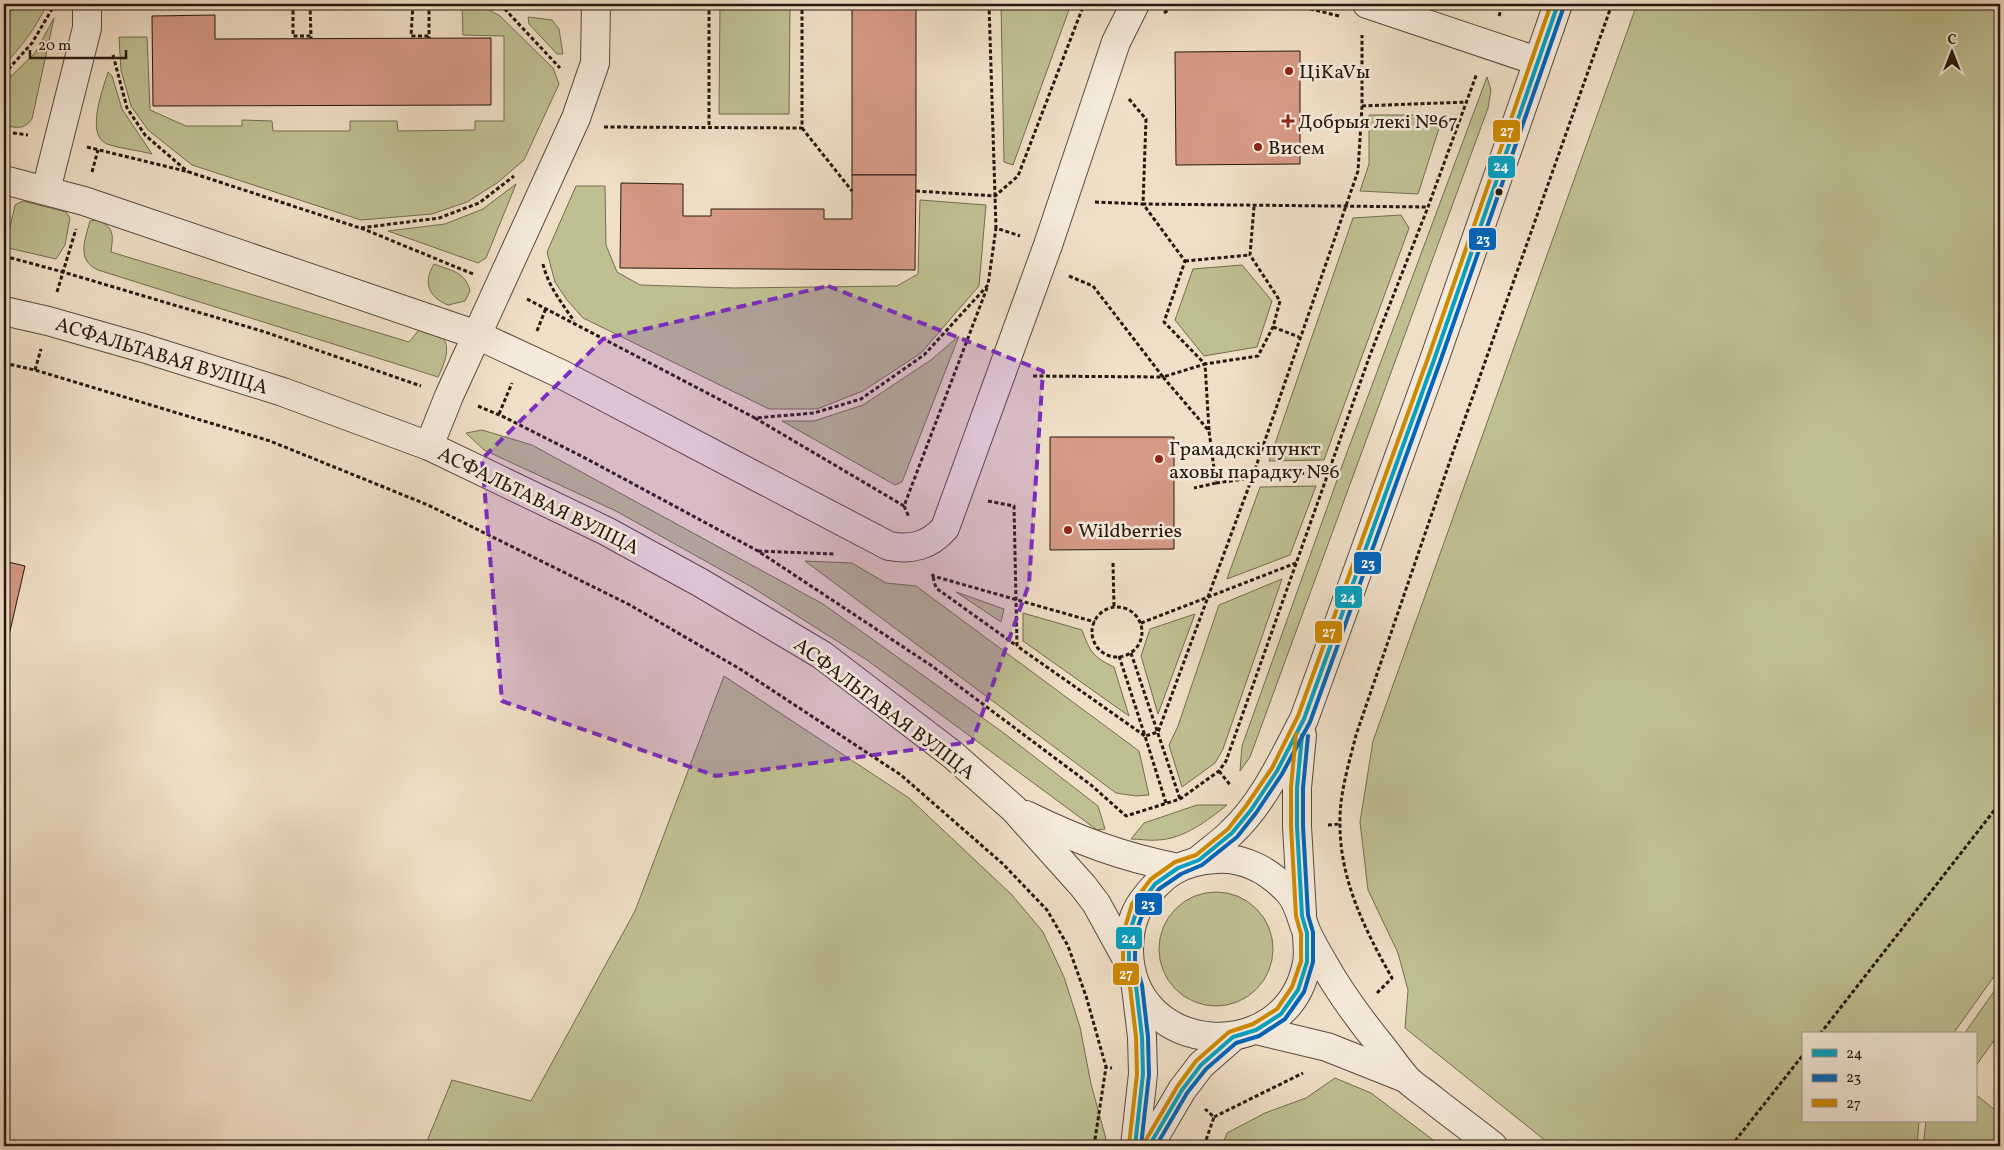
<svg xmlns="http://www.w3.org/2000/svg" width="2004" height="1150" font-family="Vollkorn,serif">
	<rect width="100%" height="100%" fill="#f0dfc7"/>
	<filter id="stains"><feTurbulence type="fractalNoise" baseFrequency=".004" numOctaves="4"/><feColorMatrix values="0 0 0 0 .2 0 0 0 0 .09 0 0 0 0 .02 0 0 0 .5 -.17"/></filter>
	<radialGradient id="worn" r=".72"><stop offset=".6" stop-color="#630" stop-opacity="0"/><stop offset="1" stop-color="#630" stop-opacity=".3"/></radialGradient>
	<g fill="#bfc092" stroke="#726c50">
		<path d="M 39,4 L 47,4 C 36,28 22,46 4,65 L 4,15 L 10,15 L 10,7 L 39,6 Z"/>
		<polygon points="720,4 790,4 789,114 719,114"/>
		<polygon points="1001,4 1071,4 1013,165 1004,162"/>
		<polygon points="1637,4 2000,4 2000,968 1953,1034 1803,1034 1803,1121 1919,1121 1917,1145 1919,1146 1552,1146 1405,1028 1408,990 1398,953 1368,890 1360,822 1373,741"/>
		<polygon points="462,5 480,5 500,16 553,68 559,84 524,160 497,183 467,202 432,214 361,220 192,165 148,130 131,106 121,70 119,37 147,37 150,110 186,126 242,126 242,120 272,121 273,131 350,131 350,121 397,121 398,131 475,130 475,121 504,121 504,36 463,35"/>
		<polygon points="528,17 552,20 559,29 563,54 557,54 529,24"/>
		<path d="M 54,18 L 32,119 C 24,130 16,128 4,125 L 4,83 L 35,53 Z"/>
		<path d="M 108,72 L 112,76 L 122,109 L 152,154 C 138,150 121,149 107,144 C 85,135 103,89 108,72 Z"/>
		<polygon points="1487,77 1491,90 1488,108 1250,757 1240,771 1242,746 1346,455"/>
		<polygon points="1369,115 1436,115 1441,122 1418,194 1360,191 1369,164"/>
		<polygon points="516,184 486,258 478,263 388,231 445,224 483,209"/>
		<polygon points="576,186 605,186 606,245 617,272 640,285 734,288 897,286 918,274 920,200 986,205 979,286 921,353 863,391 817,409 769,409 583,318 567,300 555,282 547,252"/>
		<polygon points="23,201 66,212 70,218 65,245 56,259 4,247 4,226 10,227 15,205"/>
		<polygon points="1401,215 1409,228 1324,460 1269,461 1353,218"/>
		<path d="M 98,220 C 115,228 113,236 111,252 L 409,342 L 419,330 C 454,330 450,353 438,377 L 98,270 C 76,260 85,240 90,221 Z"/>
		<path d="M 434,264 C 451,271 465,271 470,291 L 465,301 L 448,305 C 428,297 423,282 434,264 Z"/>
		<polygon points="1242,265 1272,301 1257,347 1204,356 1175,320 1193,269"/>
		<polygon points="959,336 902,482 895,485 782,421 814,421 863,405 931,360"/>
		<polygon points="482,430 532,445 823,604 1001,731 1098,806 1105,829 1097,830 867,660 750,586 616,511 484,450 466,433"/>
		<polygon points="1316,486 1290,555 1227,579 1260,487"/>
		<polygon points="805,561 852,563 886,583 916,586 1139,751 1149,795 1136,796 1116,793"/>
		<polygon points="1282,579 1223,749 1215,763 1182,787 1169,745 1178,726 1219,605"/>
		<polygon points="956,592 1004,609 1001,622"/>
		<path d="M 1023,613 L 1082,630 C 1090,652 1093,657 1114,667 L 1129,716 L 1023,641 Z"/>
		<polygon points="1195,614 1158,714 1141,656 1150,629"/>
		<polygon points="724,676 909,798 1012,895 1043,932 1064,977 1080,1027 1091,1084 1106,1139 1104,1146 425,1146 452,1080 531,1101 635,911"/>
		<path d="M 1197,805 L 1227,805 C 1208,820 1184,839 1158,840 C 1149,841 1140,839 1131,839 L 1144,823 Z"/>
		<circle cx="1216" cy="949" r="57"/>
		<polygon points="2000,983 2000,1032 1975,1067 1975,1034 1964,1034"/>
		<polygon points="1335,1078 1371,1093 1441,1146 1222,1146 1227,1133 1265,1113 1306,1098"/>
		<polygon points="1975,1094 2000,1114 2000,1146 1933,1146 1924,1139 1926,1121 1975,1121"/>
	</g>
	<g fill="#d59985" stroke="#26180f">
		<rect x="852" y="4" width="64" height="171"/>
		<polygon points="215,15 215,39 491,38 491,105 153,106 152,16"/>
		<polygon points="1300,51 1300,164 1176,165 1175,52"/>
		<polygon points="852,175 916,175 915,270 620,268 621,183 683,184 683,216 711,216 711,209 824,209 824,219 852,219"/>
		<polygon points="1050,437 1174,437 1174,549 1050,550"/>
		<polygon points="4,561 25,566 4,657"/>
	</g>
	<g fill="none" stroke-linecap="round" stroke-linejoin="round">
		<defs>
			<g id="minor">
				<polyline points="1367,4 1537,61"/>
				<path d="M 4,180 L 84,201 L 477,335 L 561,374 L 889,546 C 912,550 929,546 945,528 L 1048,245 L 1116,42 L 1135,4"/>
				<polyline points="46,190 87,28 87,4"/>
				<polyline points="4,311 48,321 143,348 283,392 429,446 606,531 701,583 822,655 953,755 1014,809 1083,886 1096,903 1129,963"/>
				<polyline points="429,446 449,396 576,118 595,63 596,4"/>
				<polyline points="1302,735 1297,788 1297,826 1302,914"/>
				<path d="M 1026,815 C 1077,840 1122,857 1178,868"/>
				<path d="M 1199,860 C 1209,851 1221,843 1231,833 C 1264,802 1283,759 1304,719 L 1434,360 L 1558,4"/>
				<path d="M 1307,933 C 1307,942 1309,953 1307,963 C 1287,1069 1130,1057 1129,950 C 1129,934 1132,916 1142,902 C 1162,874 1181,861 1216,859 C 1244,857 1269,871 1288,891 C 1299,902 1301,919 1307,933 C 1314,948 1324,964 1332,978 C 1347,1002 1364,1025 1382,1047 C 1390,1057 1397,1068 1406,1078 C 1413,1086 1424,1092 1432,1099 C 1452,1115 1473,1130 1493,1146"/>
				<polyline points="1256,1030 1327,1047 1405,1078"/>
				<polyline points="1135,1146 1143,1074 1142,1037 1136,987"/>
				<polyline points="1149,1146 1182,1090 1201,1065 1233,1037"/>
			</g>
		</defs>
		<use href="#minor" stroke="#584a3d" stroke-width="30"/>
		<g stroke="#26180f" stroke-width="3" stroke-dasharray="4 2.5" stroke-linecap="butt">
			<polyline points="293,4 293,36 311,36"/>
			<polyline points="310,4 311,38"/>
			<polyline points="413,4 411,36 429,36"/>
			<polyline points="429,4 429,38"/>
			<polyline points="500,4 560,68"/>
			<polyline points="709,4 709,127"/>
			<polyline points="989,4 996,228 1020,236"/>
			<polyline points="1291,4 1339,16"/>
			<polyline points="1594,4 1610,9 1682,4"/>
			<polyline points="1164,13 1177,4"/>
			<polyline points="1499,16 1503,4"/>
			<polyline points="113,55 127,108 145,135 188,172"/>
			<polyline points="4,74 32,43 55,4"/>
			<polyline points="1129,99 1146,119 1143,204 1428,207"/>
			<polyline points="1362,106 1467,102"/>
			<polyline points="604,127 802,128 802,4"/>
			<polyline points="802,128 852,191"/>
			<polyline points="13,133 28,135"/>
			<polyline points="87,147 189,172 360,228 439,218 479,203 514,176"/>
			<polyline points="92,172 98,150"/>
			<polyline points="916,191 995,196 1018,176 1084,4"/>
			<polyline points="1095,202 1143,204 1185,261 1164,322 1205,364 1258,356 1273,327 1280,301 1250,255 1254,207"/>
			<polyline points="361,228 473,274"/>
			<polyline points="4,256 63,272 265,332 421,386"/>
			<polyline points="1185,261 1250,255"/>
			<path d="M 543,264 C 548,286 562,303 574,321"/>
			<polyline points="1069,276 1093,286 1163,377 1205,364 1209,430"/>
			<polyline points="57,292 76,229"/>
			<polyline points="527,299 755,418 814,413 861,399 924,355 988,285 996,228"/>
			<polyline points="1273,327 1299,337"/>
			<polyline points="537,331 546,308"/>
			<polyline points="4,363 35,370 270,441 428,505 630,605 740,669 901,775 1003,864 1047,910 1068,946 1086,996 1106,1067 1112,1068"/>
			<polyline points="35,370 41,349"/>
			<polyline points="1033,376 1163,377 1209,431 1216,483 1194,488"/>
			<polyline points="478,406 504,417 587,459 758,551 932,666 1091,785 1126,816 1180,799 1219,771 1226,761 1370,355 1428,207 1477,73"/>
			<polyline points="499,414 512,383"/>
			<polyline points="755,418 904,506 987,288"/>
			<polyline points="1216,483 1252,478 1358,171 1362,106 1362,35"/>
			<polyline points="988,501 1014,506 1017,646 1145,736 1119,656"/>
			<polyline points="904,506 909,517"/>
			<polyline points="758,551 834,554"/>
			<polyline points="1113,563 1114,607"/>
			<polyline points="932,574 933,576 1095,622"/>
			<polyline points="933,577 936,588 1017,646"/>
			<circle cx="1117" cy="632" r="25"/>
			<polyline points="1141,623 1296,563"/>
			<polyline points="1131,653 1180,799"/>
			<polyline points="1219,771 1231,786"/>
			<polyline points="1166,803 1145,736 1158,732 1252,478 1328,471"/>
			<polyline points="1328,825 1340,824"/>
			<path d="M 1377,993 L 1392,978 C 1365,930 1340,880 1340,825 C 1339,794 1349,764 1356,735 L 1452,455 L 1612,4"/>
			<polyline points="1820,1034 2000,803"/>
			<polyline points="1214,1117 1303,1073"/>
			<polyline points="1094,1146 1106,1067"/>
			<polyline points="1204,1146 1214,1117 1205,1109"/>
			<polyline points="1731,1146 1803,1055"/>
		</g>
		<use href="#minor" stroke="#f5eadb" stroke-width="28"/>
		<defs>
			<g id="bus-1">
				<polyline points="1135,1146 1143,1074 1142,1037 1136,986 1129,963 1129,934 1138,907 1155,884 1178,868 1199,860 1232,833 1251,810 1277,771 1304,719 1434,360 1558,4"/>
				<polyline points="1149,1146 1182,1090 1201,1065 1233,1037 1256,1030 1281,1014 1298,990 1307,962 1307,933 1302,916 1297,826 1297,788 1302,735"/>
			</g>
			<g id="bus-2">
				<polyline points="1141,1146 1149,1075 1148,1037 1142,985 1135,962 1135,935 1144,910 1159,889 1181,874 1202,865 1237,837 1256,813 1282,774 1310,722 1440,362 1564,6"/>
				<polyline points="1156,1146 1187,1093 1206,1069 1236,1043 1259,1036 1285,1019 1304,992 1313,962 1313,932 1308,915 1303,826 1303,788 1308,736"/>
			</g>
			<g id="bus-3">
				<polyline points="1144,1143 1177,1087 1196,1061 1229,1032 1253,1024 1277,1009 1292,987 1301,961 1301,934 1296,916 1291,826 1291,787 1296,734"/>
				<polyline points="1129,1145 1137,1074 1136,1037 1130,987 1123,964 1123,934 1132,904 1151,879 1175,862 1196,855 1228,829 1246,806 1272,768 1298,716 1428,358 1551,4"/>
			</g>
		</defs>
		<use href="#bus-1" stroke="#f5eadb" stroke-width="8"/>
		<use href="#bus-2" stroke="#f5eadb" stroke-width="8"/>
		<use href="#bus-3" stroke="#f5eadb" stroke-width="8"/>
		<use href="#bus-1" stroke="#02a2c4" stroke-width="4"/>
		<use href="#bus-2" stroke="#0065bd" stroke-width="4"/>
		<use href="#bus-3" stroke="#cd8a03" stroke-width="4"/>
	</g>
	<path fill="#7b2cbf" fill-opacity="0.2" stroke="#7b2cbf" stroke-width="4" stroke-dasharray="10 6" stroke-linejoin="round" d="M 828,286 L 1043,371 L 1029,584 L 972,742 L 716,776 L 502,701 L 482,459 L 603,339 Z"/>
	<g fill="#8f2418" stroke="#f5eadb" stroke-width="2">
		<circle cx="1289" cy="71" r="5"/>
		<path d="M1285.5 113.5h5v5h5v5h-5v5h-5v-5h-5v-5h5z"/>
		<circle cx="1258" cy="147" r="5"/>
		<circle cx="1159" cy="459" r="5"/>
		<circle cx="1068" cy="530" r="5"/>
	</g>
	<circle fill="#26180f" stroke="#f5eadb" stroke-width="2" cx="1499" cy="192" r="4.5"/>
	<g text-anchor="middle" stroke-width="5" stroke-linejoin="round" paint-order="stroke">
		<g font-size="20" fill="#26180f" stroke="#f5eadb" text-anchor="start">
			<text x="1299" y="78">ЦiKaVы</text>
			<text x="1298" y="128">Добрыя лекі №67</text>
			<text x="1268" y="154">Висем</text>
			<text x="1169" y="455">Грамадскі пункт<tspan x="1169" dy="23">аховы парадку №6</tspan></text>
			<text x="1078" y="537">Wildberries</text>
		</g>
		<g font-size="20" fill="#26180f" stroke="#f5eadb">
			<text transform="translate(162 355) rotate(17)" y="7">АСФАЛЬТАВАЯ ВУЛІЦА</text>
			<text transform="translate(539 500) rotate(26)" y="7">АСФАЛЬТАВАЯ ВУЛІЦА</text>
			<text transform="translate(885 708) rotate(37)" y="7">АСФАЛЬТАВАЯ ВУЛІЦА</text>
		</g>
	</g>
	<g stroke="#f5eadb" stroke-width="2">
		<rect x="1492" y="119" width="29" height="24" rx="5" fill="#cd8a03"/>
		<rect x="1487" y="155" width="29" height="24" rx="5" fill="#02a2c4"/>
		<rect x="1468" y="227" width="29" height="24" rx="5" fill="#0065bd"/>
		<rect x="1353" y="551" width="29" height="24" rx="5" fill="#0065bd"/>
		<rect x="1334" y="585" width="29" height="24" rx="5" fill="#02a2c4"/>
		<rect x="1314" y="620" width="29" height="24" rx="5" fill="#cd8a03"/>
		<rect x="1134" y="892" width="29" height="24" rx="5" fill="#0065bd"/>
		<rect x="1115" y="926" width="28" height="24" rx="5" fill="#02a2c4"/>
		<rect x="1112" y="962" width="28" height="24" rx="5" fill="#cd8a03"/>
	</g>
	<g font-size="14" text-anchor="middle" font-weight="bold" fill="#fff">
		<text x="1507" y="136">27</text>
		<text x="1501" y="171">24</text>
		<text x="1483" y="244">23</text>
		<text x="1368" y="568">23</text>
		<text x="1348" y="602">24</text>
		<text x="1329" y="637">27</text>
		<text x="1148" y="909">23</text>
		<text x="1129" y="943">24</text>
		<text x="1126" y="979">27</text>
	</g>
	<rect width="2004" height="1150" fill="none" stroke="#f0dfc7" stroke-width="20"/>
	<rect x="5" y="5" width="1994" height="1140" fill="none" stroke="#26180f" stroke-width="2.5"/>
	<rect x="10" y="10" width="1984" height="1130" fill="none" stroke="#26180f"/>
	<rect x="1802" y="1032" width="175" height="90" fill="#f5eadb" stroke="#a29689"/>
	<rect x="1812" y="1049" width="25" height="8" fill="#02a2c4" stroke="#a29689"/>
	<text x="1846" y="1058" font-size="15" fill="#26180f">24</text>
	<rect x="1812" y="1074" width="25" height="8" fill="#0065bd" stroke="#a29689"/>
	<text x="1846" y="1082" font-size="15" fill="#26180f">23</text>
	<rect x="1812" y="1099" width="25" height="8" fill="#cd8a03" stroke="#a29689"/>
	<text x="1846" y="1108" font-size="15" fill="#26180f">27</text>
	<g transform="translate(1952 52)" stroke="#f5eadb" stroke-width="4" paint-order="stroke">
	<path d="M0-4L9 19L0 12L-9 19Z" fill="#26180f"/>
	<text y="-8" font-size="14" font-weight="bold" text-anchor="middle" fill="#26180f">С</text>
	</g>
	<path d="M30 50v8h96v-8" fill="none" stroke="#26180f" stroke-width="2.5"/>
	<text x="38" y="50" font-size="15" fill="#26180f" stroke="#f5eadb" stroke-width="4" paint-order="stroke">20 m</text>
	<rect width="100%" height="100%" filter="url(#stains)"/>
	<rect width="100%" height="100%" fill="url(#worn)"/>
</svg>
